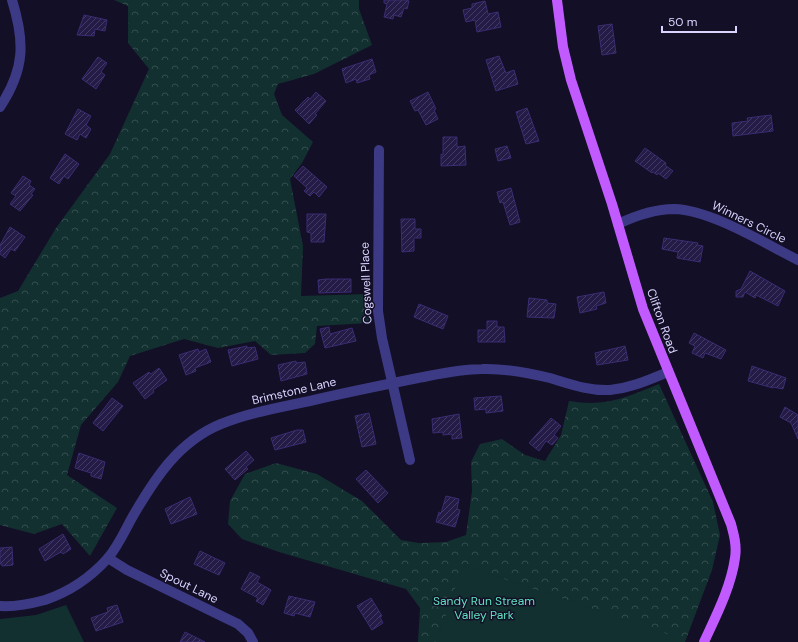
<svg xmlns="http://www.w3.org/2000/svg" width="798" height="642" font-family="'DM Sans',sans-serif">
	<defs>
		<pattern id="forest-crowns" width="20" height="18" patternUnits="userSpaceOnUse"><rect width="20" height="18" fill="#12302f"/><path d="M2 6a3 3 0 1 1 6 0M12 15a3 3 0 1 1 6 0" fill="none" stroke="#344d4e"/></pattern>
		<pattern id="building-hatch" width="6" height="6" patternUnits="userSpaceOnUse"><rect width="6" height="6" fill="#241b47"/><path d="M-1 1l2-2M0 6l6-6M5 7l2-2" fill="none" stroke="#433b63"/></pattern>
	</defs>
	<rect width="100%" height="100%" fill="#130f26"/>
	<g fill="url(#forest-crowns)">
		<polygon points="114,0 359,0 359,9 372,45 314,74 278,84 274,94 282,115 313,142 302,163 290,179 303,246 301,296 369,294 369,323 317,326 315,344 305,353 271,355 255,341 218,348 184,339 130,356 118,382 81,425 67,475 117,508 90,556 62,524 34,534 0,525 0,298 18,291 56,228 110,154 149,69 128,43 128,6"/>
		<path d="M 659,384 L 713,502 L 720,535 L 712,570 L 685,642 L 418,642 L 420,608 L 406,589 L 279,552 L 242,539 L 228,524 L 230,501 L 245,474 L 276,463 L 317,474 L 362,501 L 401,540 L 419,543 L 446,542 L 466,535 L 472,491 L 471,462 L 480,444 L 502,439 L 525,455 L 545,461 L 561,435 L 569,401 C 606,407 625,398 659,384 Z"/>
	</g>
	<g fill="#12302f">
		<polygon points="463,565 685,640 685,642 437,642"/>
		<polygon points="66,605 84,642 0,642 0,619 36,615"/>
	</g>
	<g fill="url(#building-hatch)" stroke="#3b2d73">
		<polygon points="384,0 406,0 409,1 407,9 404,8 401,17 394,15 393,19 384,17 387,4 384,3"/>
		<polygon points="485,1 488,14 498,12 501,27 477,32 475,20 466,22 463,10 472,8 472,4"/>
		<polygon points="84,15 107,20 105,31 95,29 94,36 77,35"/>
		<polygon points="612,24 616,53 602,55 598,26"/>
		<polygon points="499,56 506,73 514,70 518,84 496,91 486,60"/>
		<polygon points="98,57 107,63 101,72 105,75 96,89 82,79"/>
		<polygon points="372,59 376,72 369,75 370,79 357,83 356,79 346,83 342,69"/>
		<polygon points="316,92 326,101 315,114 317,115 309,124 295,110 308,97 310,99"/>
		<polygon points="428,92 436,109 434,110 438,119 426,125 418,110 415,111 410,101"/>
		<polygon points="527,108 539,141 526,144 516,112"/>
		<polygon points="78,109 91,116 86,125 91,129 86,138 80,134 77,140 65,134"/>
		<polygon points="771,115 773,131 733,136 732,123 748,121 747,118"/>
		<polygon points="443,137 457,137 457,147 465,146 466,165 441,166 441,154 443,155"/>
		<polygon points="507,146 511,158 498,161 495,149"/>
		<polygon points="645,148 666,163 665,165 673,171 666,179 658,173 657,175 653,172 652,173 635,161"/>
		<polygon points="65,154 79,164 68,179 64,176 59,184 50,178"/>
		<polygon points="303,166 327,187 319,197 314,192 310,196 304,191 307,188 294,176"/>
		<polygon points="23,176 31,181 29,185 35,189 31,194 33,195 20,211 10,204 16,196 11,193"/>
		<polygon points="511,188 520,222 510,225 503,202 500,203 497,192"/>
		<polygon points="307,214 326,214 324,242 311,242 311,233 307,232"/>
		<polygon points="401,219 415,219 415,229 421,229 421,238 414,238 414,251 402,252"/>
		<polygon points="10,227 25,237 15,251 11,249 5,258 0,254 0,245"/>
		<polygon points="664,238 698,243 697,245 703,246 700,262 677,258 678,252 662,249"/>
		<polygon points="750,271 785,291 778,306 756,295 755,298 745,292 743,297 736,297 736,291 741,289"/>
		<polygon points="326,279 351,279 351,292 319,293 318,280"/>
		<polygon points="604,292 606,303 596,306 597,309 580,313 577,297"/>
		<polygon points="529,298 547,300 547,303 556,304 554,318 527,317"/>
		<polygon points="419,304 448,316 443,329 414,317"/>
		<polygon points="487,321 497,321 497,327 504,327 505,342 478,342 478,330 487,330"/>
		<polygon points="329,327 330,334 352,328 356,341 325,348 320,329"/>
		<polygon points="694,333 726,350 721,359 705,353 703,358 692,353 695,346 689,343"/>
		<polygon points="247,346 247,348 255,347 258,359 232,366 228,350"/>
		<polygon points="625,346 628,360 597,365 595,353"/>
		<polygon points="198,349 199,352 206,349 211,362 195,368 196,371 186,375 179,355"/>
		<polygon points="296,361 296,363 305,362 307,374 281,381 278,365"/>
		<polygon points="752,366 786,378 783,389 773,387 773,388 748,381"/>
		<polygon points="159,368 167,380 153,390 154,392 145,399 133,383 149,372 151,374"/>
		<polygon points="501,396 503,411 486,413 486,409 475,410 474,398"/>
		<polygon points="112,398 123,406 103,431 93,423"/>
		<polygon points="785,407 798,415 798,439 791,423 780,417"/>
		<polygon points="369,413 376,444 362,447 355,416"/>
		<polygon points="459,414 462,438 452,439 452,434 443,435 443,432 433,433 432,419"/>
		<polygon points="551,418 561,426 554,435 558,438 552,445 546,441 539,451 529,443"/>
		<polygon points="297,430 303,430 306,442 275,450 271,438"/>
		<polygon points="246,451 254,460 246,467 248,469 235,480 225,469"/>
		<polygon points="79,453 105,462 101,479 91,476 91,473 75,468"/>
		<polygon points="366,470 388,493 378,503 356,479"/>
		<polygon points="446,496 459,499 457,509 460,510 455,527 436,522 439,512 441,513"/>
		<polygon points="190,497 197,514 171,524 165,509"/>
		<polygon points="63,534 71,549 63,554 61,552 45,561 39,549"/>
		<polygon points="12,547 13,565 2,566 2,564 0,564 0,548"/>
		<polygon points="200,551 225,563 219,575 194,564"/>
		<polygon points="250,572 260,577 257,582 271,590 263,605 256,601 258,598 241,589"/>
		<polygon points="289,596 315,602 310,617 295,613 294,616 284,613"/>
		<polygon points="371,598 382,616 380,617 383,623 372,630 357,606"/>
		<polygon points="117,605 123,622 96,631 91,618 108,612 107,608"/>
		<polygon points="185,632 205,642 180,642"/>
	</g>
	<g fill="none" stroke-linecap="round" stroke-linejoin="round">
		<g stroke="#3d3a85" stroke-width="10">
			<path d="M 0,107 C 25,69 25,42 12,0"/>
			<polyline points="379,150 378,311 382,338 410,460"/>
			<path d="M 618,224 C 635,216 654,209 674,209 C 711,210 764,243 798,260"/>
			<polyline points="108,558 127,570 238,624 248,633 253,642"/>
			<path d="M 0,606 C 15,607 30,604 45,600 C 69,592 91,577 108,558 C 119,545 125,530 133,516 C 155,478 179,441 221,424 C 250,412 283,407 314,400 C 348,392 383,385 418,378 C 439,374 460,369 482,369 C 504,368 529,373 550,378 C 570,384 589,391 610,390 C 631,388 648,380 668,372"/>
		</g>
		<path stroke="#c25bff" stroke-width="10" d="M 557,0 L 563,47 L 571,80 L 612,204 L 643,309 L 731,524 C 734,535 737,546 735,558 C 731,587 716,616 704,642"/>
	</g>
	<g text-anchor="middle" stroke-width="3" stroke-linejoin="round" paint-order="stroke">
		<g font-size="12" fill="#d9d4ff" stroke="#130f26">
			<text transform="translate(749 222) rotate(26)" y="4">Winners Circle</text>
			<text transform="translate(366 283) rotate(-92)" y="4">Cogswell Place</text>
			<text transform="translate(662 321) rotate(70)" y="4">Clifton Road</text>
			<text transform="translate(294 391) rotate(-13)" y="4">Brimstone Lane</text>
			<text transform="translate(189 586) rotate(26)" y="4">Spout Lane</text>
		</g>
		<g font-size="12" fill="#5fe0c0" stroke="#130f26">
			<text x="484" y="605">Sandy Run Stream<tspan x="484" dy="14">Valley Park</tspan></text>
		</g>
	</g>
	<path d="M662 26v6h74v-6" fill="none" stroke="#d9d4ff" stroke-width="2"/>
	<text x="668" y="26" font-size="12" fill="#d9d4ff" stroke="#130f26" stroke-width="3" paint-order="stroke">50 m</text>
</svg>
